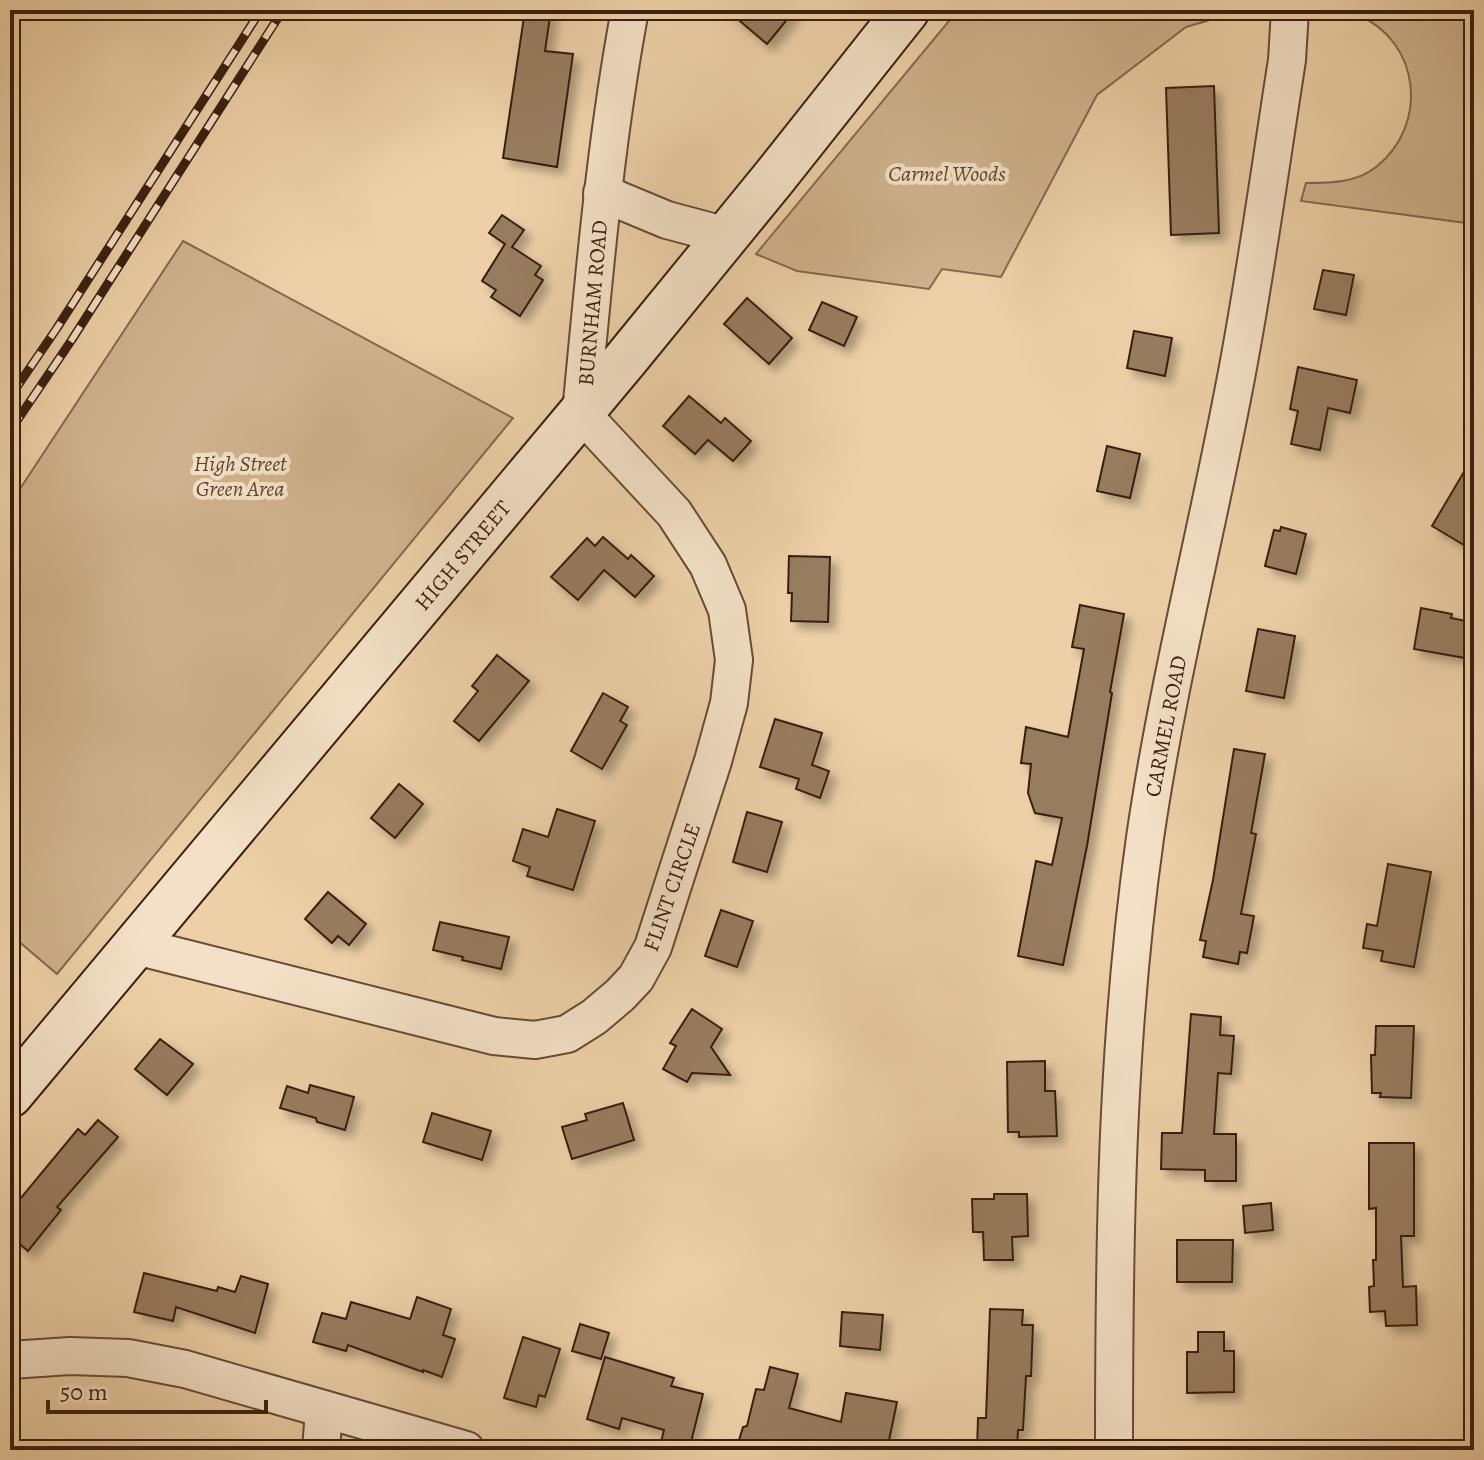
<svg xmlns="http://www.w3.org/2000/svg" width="1484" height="1460" font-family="Alegreya,serif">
	<defs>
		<filter id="shadow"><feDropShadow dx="7" dy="7" stdDeviation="4" flood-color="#0004"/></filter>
	</defs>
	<rect width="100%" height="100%" fill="#edd0a7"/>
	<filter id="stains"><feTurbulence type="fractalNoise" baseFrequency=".0025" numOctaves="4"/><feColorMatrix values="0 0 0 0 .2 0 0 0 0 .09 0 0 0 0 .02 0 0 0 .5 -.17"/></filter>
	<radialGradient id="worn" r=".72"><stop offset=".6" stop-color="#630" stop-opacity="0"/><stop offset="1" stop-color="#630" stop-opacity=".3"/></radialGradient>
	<g fill="#cfb28d" stroke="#85684e" stroke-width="2">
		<polygon points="958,10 1244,10 1186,27 1097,95 1001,277 942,269 929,289 797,271 756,254"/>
		<path d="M 1315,10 L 1474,10 L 1474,224 L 1301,201 L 1306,183 C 1330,183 1356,183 1376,167 C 1429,125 1421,42 1358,15 C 1346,10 1328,11 1315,10 Z"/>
		<polygon points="183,241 513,418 57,974 10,934 10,504"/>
	</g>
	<g fill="#987b5f" stroke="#3b1f10" stroke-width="2" filter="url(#shadow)">
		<polygon points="525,10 551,10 545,51 573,54 557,167 503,158"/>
		<polygon points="727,10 795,10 767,44"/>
		<polygon points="1214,86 1219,233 1171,235 1166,88"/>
		<polygon points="502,215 524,230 512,247 541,266 535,275 543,280 520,316 491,297 496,290 482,281 505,244 489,233"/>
		<polygon points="1323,270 1354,275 1346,315 1314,309"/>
		<polygon points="747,298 792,338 769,364 724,324"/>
		<polygon points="822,302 857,317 844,346 809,330"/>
		<polygon points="1134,331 1172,338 1165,376 1127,368"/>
		<polygon points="1298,367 1357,380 1350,413 1328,408 1320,450 1291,444 1298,411 1290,409"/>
		<polygon points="689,396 721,423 725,418 751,441 733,461 708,440 695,454 663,426"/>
		<polygon points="1107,446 1140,454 1130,498 1097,491"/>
		<polygon points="1474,455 1474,551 1432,526"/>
		<polygon points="1281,527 1306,534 1296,574 1265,566 1274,530 1280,531"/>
		<polygon points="603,537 628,559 631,555 654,576 635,597 604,570 578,600 551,577 587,538 595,546"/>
		<polygon points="789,556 830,557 828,622 791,621 792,593 788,593"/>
		<polygon points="1080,605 1124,614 1110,692 1112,693 1087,846 1063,965 1018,956 1036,861 1052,865 1062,818 1035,813 1028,793 1031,764 1021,763 1026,727 1068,737 1084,649 1072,647"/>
		<polygon points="1421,608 1452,614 1451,618 1471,622 1465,658 1414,649"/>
		<polygon points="1258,629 1295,636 1284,698 1246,691"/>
		<polygon points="497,655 529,681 479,741 454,721 478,691 472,686"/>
		<polygon points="603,693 628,707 620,721 627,725 602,769 571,751"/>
		<polygon points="775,719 822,733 812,765 829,771 820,798 796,789 799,779 760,767"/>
		<polygon points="1234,749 1265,754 1251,833 1256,834 1241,914 1254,916 1247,953 1240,952 1238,964 1203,957 1206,941 1200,940 1213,880"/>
		<polygon points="399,784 423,804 395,838 371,818"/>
		<polygon points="557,809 595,821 573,890 527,876 530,867 513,861 523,829 548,837"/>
		<polygon points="747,812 782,822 767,872 733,862"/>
		<polygon points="1388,864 1431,872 1414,967 1381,961 1383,951 1363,948 1367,924 1377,926"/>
		<polygon points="328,892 366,924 349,945 338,936 332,943 305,919"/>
		<polygon points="721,910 753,921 737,967 705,956"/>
		<polygon points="440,922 509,937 501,969 462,960 463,957 433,950"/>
		<polygon points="692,1009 722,1029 711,1047 730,1075 692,1073 687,1082 663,1069 676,1046 670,1043"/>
		<polygon points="1191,1014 1221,1017 1220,1035 1234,1036 1231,1074 1218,1073 1214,1134 1236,1134 1236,1181 1205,1181 1205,1170 1161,1169 1162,1133 1182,1133"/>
		<polygon points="1376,1026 1414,1026 1411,1098 1380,1097 1381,1093 1372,1093 1371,1055 1375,1055"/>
		<polygon points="160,1039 193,1064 167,1095 135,1069"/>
		<polygon points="1045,1061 1045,1091 1055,1091 1057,1136 1019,1137 1019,1132 1008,1132 1007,1062"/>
		<polygon points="310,1085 354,1097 345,1130 317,1122 316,1118 280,1108 287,1086 308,1093"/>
		<polygon points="623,1103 634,1140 572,1159 562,1127 587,1120 585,1114"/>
		<polygon points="432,1113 491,1131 482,1160 423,1142"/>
		<polygon points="98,1120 118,1137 57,1207 61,1210 28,1251 10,1236 10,1211 78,1129 85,1135"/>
		<polygon points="1369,1143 1414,1143 1414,1236 1401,1236 1403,1287 1416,1286 1417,1325 1386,1326 1385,1311 1370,1312 1369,1287 1374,1286 1373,1260 1376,1260 1376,1208 1369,1209"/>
		<polygon points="994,1194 1027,1194 1028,1236 1012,1237 1013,1260 984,1260 983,1232 973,1232 972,1199 994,1199"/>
		<polygon points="1271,1203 1273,1230 1245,1233 1243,1206"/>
		<polygon points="1177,1240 1233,1240 1232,1282 1177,1282"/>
		<polygon points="144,1273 217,1291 218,1287 235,1292 241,1276 268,1284 255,1333 176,1307 173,1321 134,1312"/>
		<polygon points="417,1297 451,1309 443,1335 455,1339 442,1377 423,1370 423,1372 348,1345 346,1351 313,1342 322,1313 346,1319 351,1302 410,1319"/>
		<polygon points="990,1309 1023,1310 1022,1325 1033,1325 1031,1376 1026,1376 1023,1430 1018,1430 1017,1450 977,1450 978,1418 986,1418"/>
		<polygon points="842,1312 883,1315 880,1350 840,1346"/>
		<polygon points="580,1324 609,1333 601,1359 572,1351"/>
		<polygon points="1198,1332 1224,1332 1224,1351 1234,1351 1234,1392 1187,1393 1187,1352 1198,1352"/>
		<polygon points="523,1337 560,1349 545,1397 539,1395 536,1407 504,1398"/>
		<polygon points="605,1357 674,1378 671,1386 703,1394 689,1450 661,1442 664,1430 622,1418 619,1429 587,1419"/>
		<polygon points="770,1367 798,1374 789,1408 841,1422 846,1393 897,1402 887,1450 736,1450 743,1427 747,1426 756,1389 764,1390"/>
	</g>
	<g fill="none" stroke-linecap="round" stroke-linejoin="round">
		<defs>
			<g id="minor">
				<polyline points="602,193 667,220 727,236"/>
				<path d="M 136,946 L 494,1036 L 535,1040 L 567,1034 L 594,1017 L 620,995 L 636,978 L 653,947 L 713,761 L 729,703 L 734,660 L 727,610 L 708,565 L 674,513 L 581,413 C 594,278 605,143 630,10"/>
				<polyline points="10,1360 70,1356 128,1358 185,1369 466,1450"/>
				<polyline points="321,1450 324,1410"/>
				<path d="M 1114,1450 C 1114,1244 1116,1042 1145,838 C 1168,679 1209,524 1238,367 C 1257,265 1271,162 1287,60 L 1290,10"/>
			</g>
			<polyline id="secondary" points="10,1095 626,359 773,179 907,10"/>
		</defs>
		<use href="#minor" stroke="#684b36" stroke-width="40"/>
		<use href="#secondary" stroke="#3b1f10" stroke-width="48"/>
		<use href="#minor" stroke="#f3e0c6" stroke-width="36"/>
		<use href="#secondary" stroke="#f3e0c6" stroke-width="44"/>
		<defs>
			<g id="rail">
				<polyline points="10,397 57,328 261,10"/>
				<polyline points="10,431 71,341 283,10"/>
			</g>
		</defs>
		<use href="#rail" stroke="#3b1f10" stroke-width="9"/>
		<use href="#rail" stroke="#f3e0c6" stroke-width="6" stroke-dasharray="18" stroke-linecap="butt"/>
	</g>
	<g text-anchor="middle" stroke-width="8" stroke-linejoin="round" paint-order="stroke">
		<g font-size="22" font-style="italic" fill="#60442f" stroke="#f3e0c6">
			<text x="947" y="181">Carmel Woods</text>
			<text x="240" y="471">High Street<tspan x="240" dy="25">Green Area</tspan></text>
		</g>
		<g font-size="22" fill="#3b1f10" stroke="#f3e0c6">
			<text transform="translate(592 303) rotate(-85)" y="8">BURNHAM ROAD</text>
			<text transform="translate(462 555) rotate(-50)" y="8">HIGH STREET</text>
			<text transform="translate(1165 726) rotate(-79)" y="8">CARMEL ROAD</text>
			<text transform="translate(671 887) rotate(-71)" y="8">FLINT CIRCLE</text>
		</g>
	</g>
	<rect width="1484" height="1460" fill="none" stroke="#edd0a7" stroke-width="40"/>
	<rect x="12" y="12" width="1460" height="1436" fill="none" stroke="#3b1f10" stroke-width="4"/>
	<rect x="20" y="20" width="1444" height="1420" fill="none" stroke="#3b1f10" stroke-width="2"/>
	<path d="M48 1400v12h218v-12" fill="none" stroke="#3b1f10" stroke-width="4"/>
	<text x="60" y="1400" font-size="24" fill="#3b1f10" stroke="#f3e0c6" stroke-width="6" paint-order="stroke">50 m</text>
	<rect width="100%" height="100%" filter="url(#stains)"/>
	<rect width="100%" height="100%" fill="url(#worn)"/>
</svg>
